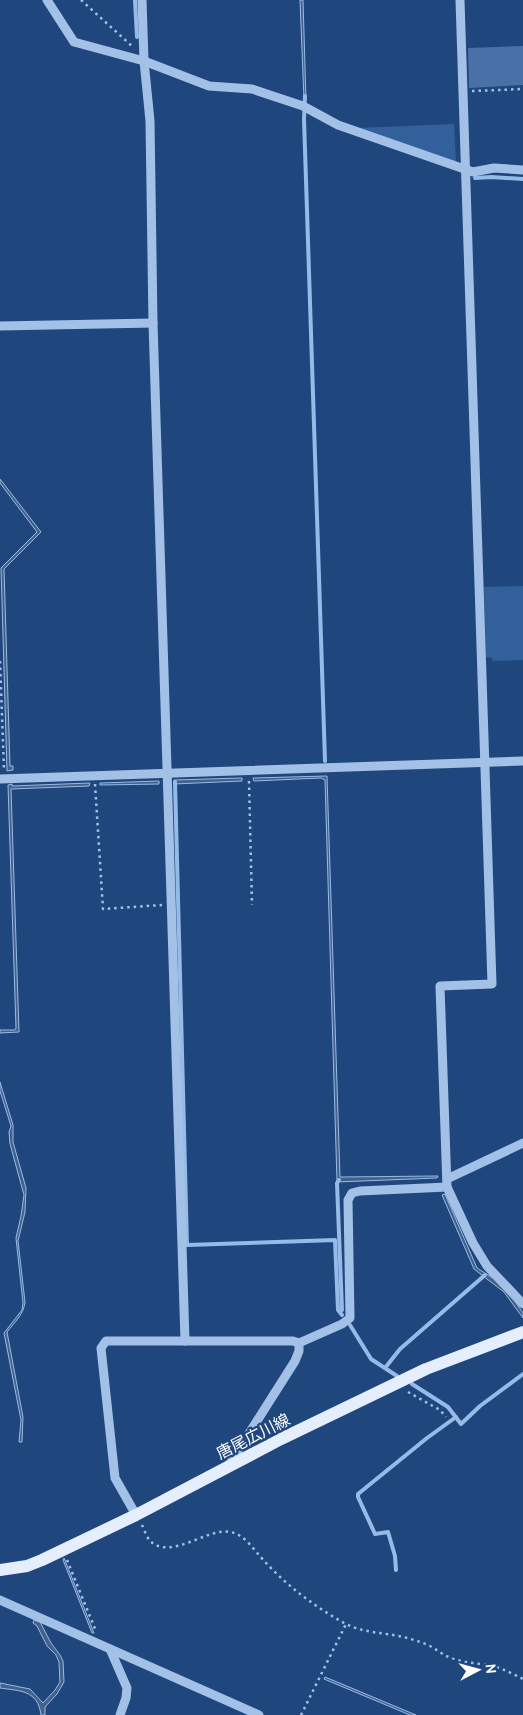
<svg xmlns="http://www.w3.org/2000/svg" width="523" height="1715" font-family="Overpass,'Noto Sans JP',sans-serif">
	<rect width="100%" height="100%" fill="#20477d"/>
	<g fill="#33609b">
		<polygon points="454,124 456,162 356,128"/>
		<polygon points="523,586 523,660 492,661 492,658 486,657 484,587"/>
	</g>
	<g fill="#446189" stroke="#97bbe8">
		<polygon points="300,0 303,0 306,100 304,100"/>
		<polygon points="0,479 41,532 4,569 10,766 13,766 13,770 7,771 1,568 37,532 0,483"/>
		<polygon points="327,776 340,1177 436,1176 438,1176 437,1178 337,1182 325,780 321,778 254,781 253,778"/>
		<polygon points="242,778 242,781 174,784 174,780"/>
		<polygon points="159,781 159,784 100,785 100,783"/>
		<polygon points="90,783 89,786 11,789 19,1032 0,1033 0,1030 15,1030 16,1028 8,785 12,784 12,786"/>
		<path d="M 0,1082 L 13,1125 L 13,1142 L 26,1188 L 25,1212 L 18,1241 L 25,1302 C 24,1314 14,1323 7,1332 L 23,1417 L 22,1442 L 19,1442 L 21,1420 L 4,1333 L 22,1310 L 23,1303 L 16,1238 L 21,1216 L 24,1195 L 10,1144 L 9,1132 L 11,1126 L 0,1091 Z"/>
		<polygon points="445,1194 477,1268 499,1282 507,1290 523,1313 523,1318 504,1292 474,1269 442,1195"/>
		<polygon points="64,1558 94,1633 92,1633 63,1560"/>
		<path d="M 34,1620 L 40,1622 L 51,1643 L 60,1655 L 63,1661 L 64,1682 L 57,1694 L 45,1707 L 45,1715 L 41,1715 C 38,1690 20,1691 0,1688 L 0,1683 L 30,1689 L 43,1703 L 55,1690 L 60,1682 L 59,1662 L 56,1655 L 47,1646 L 37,1626 L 33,1623 Z"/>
		<polygon points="325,1677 416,1715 410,1715 324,1679"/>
	</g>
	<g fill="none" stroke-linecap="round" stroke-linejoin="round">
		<g stroke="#97bbe8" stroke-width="4">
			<polyline points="135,0 137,37"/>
			<polyline points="305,96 304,119 325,761"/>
			<polyline points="475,178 491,177 523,179"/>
			<polyline points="175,782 187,1245 335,1240 338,1310 342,1315"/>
			<polyline points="339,1180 337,1183 342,1310"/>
			<polyline points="350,1325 371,1359 397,1376"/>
			<polyline points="385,1368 400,1349 485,1275"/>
			<polyline points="412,1384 448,1407 461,1424 480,1406 523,1374"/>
			<polyline points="396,1570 395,1556 388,1532 375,1534 358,1497 358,1494 427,1438 456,1417"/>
		</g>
	</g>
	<polygon fill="#4970a7" points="523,46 523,85 469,88 468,48"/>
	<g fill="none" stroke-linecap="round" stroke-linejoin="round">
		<g stroke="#a3c1e7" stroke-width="2.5" stroke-dasharray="2.5 4" stroke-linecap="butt">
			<polyline points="81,0 133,47"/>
			<polyline points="472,91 523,89"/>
			<polyline points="0,661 4,770"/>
			<polyline points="249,781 252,905"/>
			<polyline points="95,784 103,909 162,905"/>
			<polyline points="408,1392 440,1410 446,1417"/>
			<path d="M 142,1525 C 144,1529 147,1538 150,1541 C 171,1561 208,1527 230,1532 C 243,1534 251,1546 259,1555 C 283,1583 312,1605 344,1623 C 364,1634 386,1632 407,1638 C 414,1640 421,1642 428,1645 C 436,1649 443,1655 451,1658 C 464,1663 478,1663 492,1666 C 502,1668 513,1674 523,1679"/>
			<polyline points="67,1560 96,1631"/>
			<polyline points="301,1715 346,1624"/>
		</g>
		<g stroke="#a3c1e7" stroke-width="9">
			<polyline points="47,0 74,42 144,61 209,86 252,89 303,106 338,125 473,172 494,168 523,170"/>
			<polyline points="142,0 144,61 150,121 153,323 185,1341"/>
			<polyline points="460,0 492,984 440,986 447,1187 473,1243 487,1266 523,1304"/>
			<polyline points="0,326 153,323"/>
			<polyline points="0,779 523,761"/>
			<polyline points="447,1179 523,1143"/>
			<polyline points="299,1343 342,1324 350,1318 348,1200 352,1193 360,1191 447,1187"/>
			<polyline points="136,1515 115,1478 101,1348 106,1341 293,1341 299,1343 299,1351 295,1361 229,1465"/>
			<polyline points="0,1600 259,1715"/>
			<polyline points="110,1649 127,1688 126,1698 120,1715"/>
		</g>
		<polyline stroke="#e5eefd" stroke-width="12" points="0,1570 27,1566 42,1560 136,1515 281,1439 426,1369 523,1332"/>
	</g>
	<g text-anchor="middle" stroke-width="4.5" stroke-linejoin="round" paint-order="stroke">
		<g font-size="16" fill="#fff" stroke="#20477d">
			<text transform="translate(253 1436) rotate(-27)" y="6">唐尾広川線</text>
		</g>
	</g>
	<g transform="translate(478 1670) rotate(84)" stroke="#20477d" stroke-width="4" paint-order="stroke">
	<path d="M0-4L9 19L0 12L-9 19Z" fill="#ffffff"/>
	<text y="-8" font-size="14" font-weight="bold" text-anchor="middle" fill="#ffffff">N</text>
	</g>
</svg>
